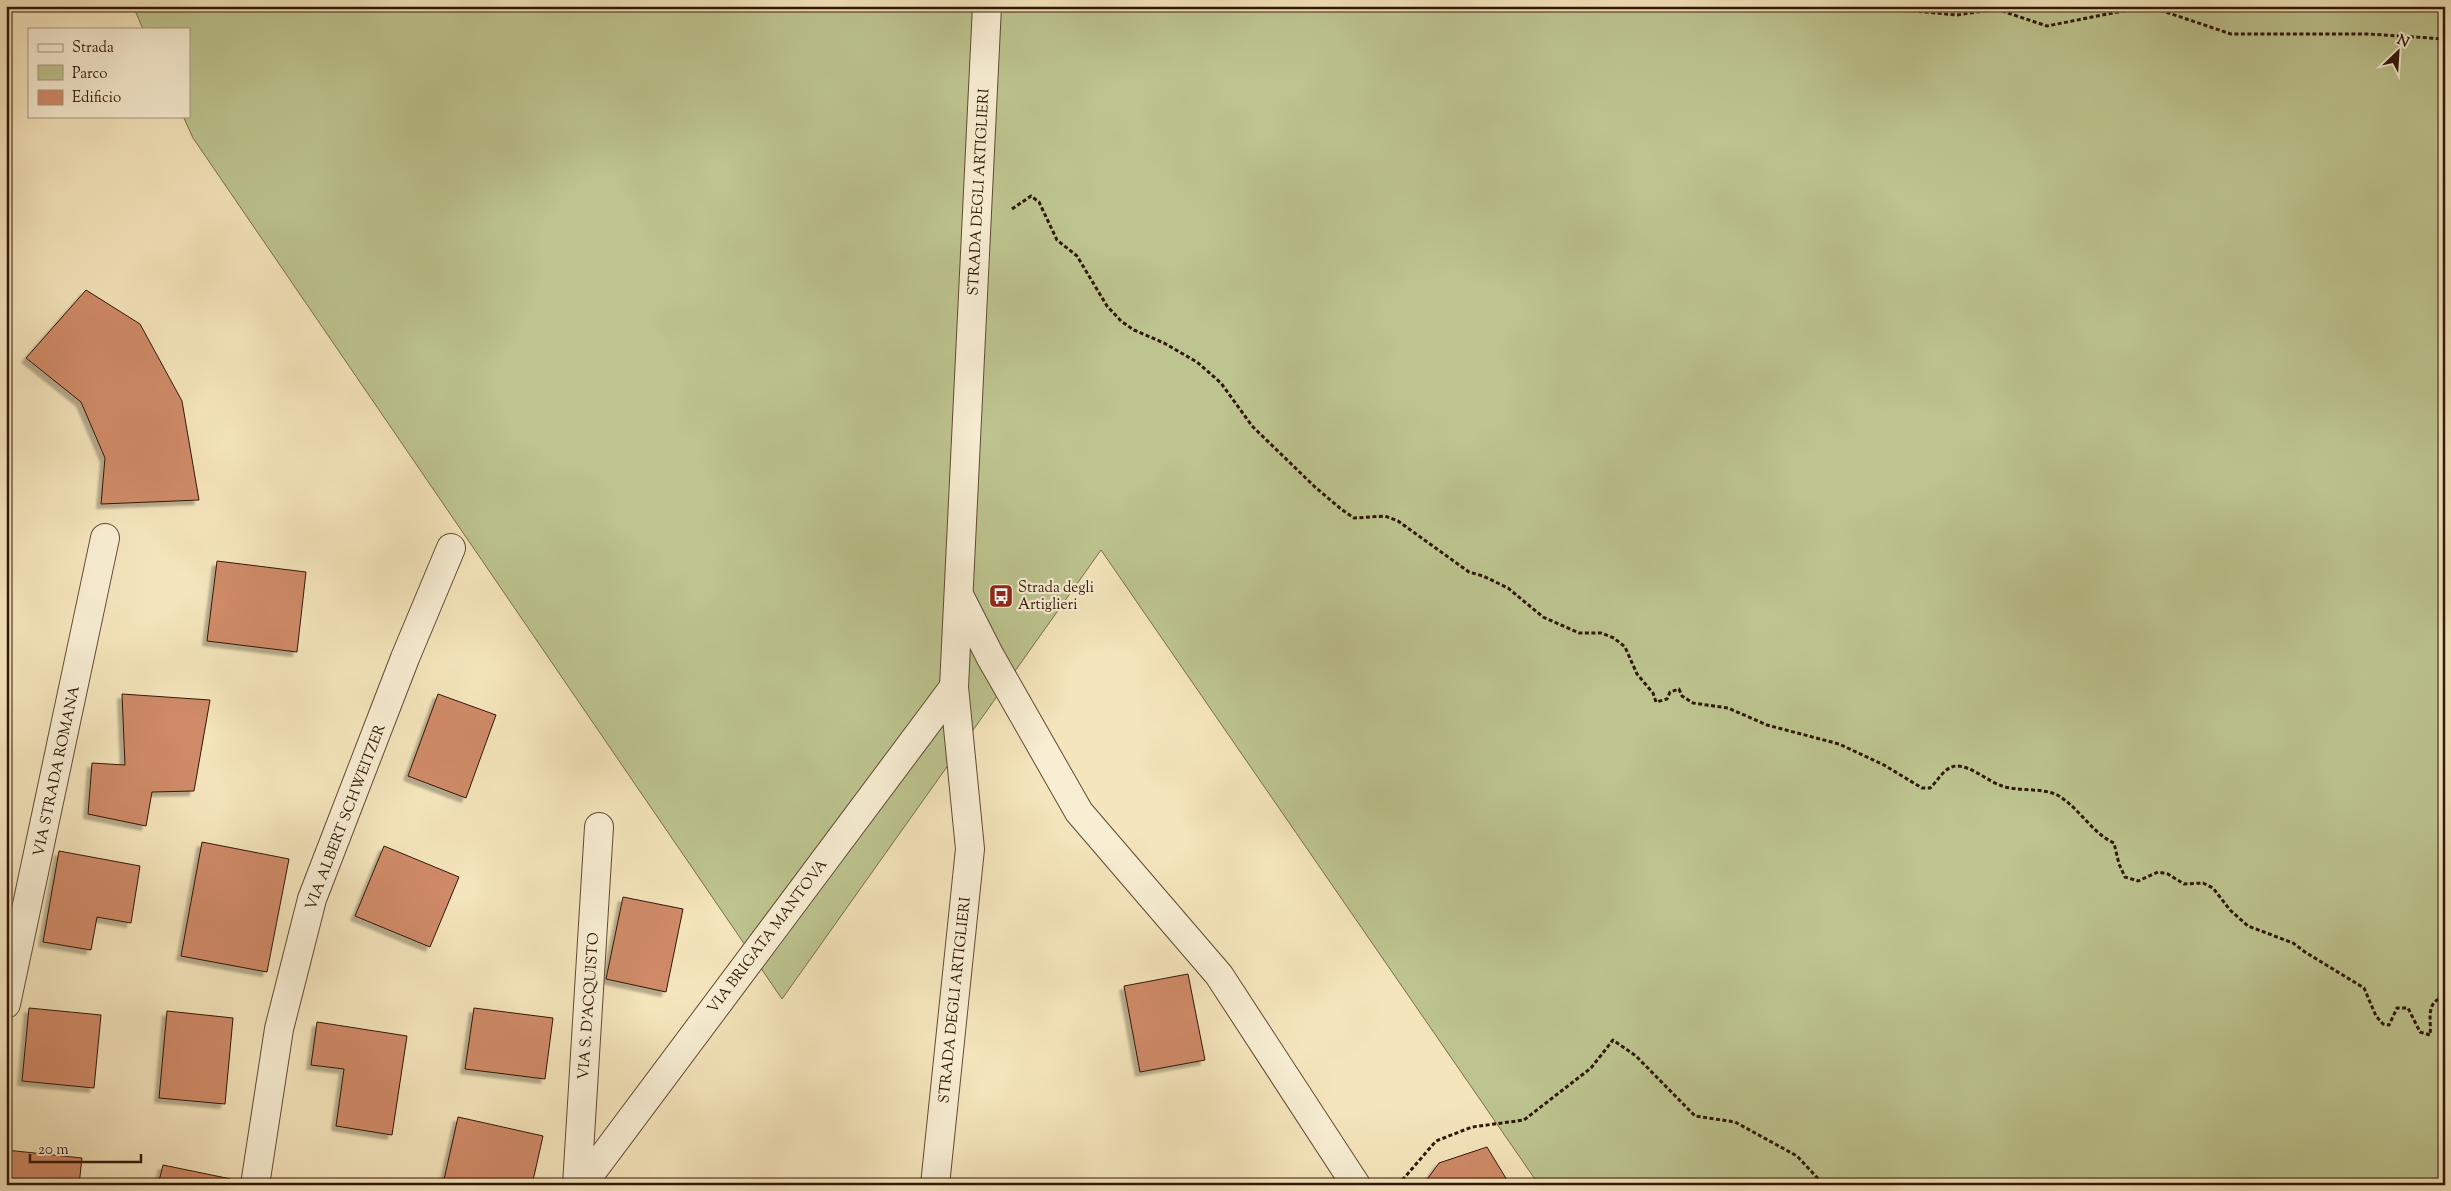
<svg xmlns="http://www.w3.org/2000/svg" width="2451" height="1191" font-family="'Sorts Mill Goudy',serif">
	<defs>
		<filter id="shadow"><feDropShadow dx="-4.5" dy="4.5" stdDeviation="1" flood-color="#0004"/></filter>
	</defs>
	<rect width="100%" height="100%" fill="#f5e5bc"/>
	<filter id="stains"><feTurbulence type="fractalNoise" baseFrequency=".004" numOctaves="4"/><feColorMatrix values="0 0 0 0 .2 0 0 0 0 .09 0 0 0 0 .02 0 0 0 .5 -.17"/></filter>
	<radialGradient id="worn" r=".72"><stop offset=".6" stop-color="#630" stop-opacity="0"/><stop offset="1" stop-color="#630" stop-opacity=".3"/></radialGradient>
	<polygon fill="#bdc48f" stroke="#766e4b" points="133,6 2445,6 2445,1185 1539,1185 1101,550 782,999 193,138 183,116 189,116 189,29 143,29"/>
	<g fill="#d08b68" stroke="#301707" filter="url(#shadow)">
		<polygon points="86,290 140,324 182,401 199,500 101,504 105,458 81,402 26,358"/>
		<polygon points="217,561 306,572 297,652 207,641"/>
		<polygon points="122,694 210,700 194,791 152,792 146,826 88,814 92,763 125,765"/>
		<polygon points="438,694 496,715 466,798 408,776"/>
		<polygon points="202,842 289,859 267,972 181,956"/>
		<polygon points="384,846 459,877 430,947 355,916"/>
		<polygon points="59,851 140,866 131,923 97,917 91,950 43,942"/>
		<polygon points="623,897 683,909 666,992 606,979"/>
		<polygon points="1188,974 1205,1060 1140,1072 1124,986"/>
		<polygon points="29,1008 101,1015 94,1088 22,1081"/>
		<polygon points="474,1008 553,1018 545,1079 465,1069"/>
		<polygon points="167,1011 233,1018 225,1104 159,1098"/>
		<polygon points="317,1022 407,1036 392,1135 336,1126 344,1069 311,1065"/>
		<polygon points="458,1117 543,1136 532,1185 443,1184"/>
		<polygon points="1487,1147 1510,1185 1423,1185 1439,1163"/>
		<polygon points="6,1150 82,1158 79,1185 6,1185"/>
		<polygon points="163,1165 231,1179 230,1185 158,1185"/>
	</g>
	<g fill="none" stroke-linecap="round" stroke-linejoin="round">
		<defs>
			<g id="minor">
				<polyline points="959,595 990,656 1079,812 1219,975 1356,1185"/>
				<polyline points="6,1004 105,538"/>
				<polyline points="255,1185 279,1029 312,899 405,658 451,548"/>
				<polyline points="577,1185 599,827"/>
				<polyline points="582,1185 954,687"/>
				<polyline points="935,1185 970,849 954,687 987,6"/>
			</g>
		</defs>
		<use href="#minor" stroke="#614a34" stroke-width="30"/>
		<g stroke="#301707" stroke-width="3" stroke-dasharray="4 2.5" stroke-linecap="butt">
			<polyline points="1860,6 1957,15 1996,9 2047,26 2148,6"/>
			<polyline points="2148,6 2231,34 2369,34 2445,39"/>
			<path d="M 1012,209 L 1031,196 L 1039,202 L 1057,240 L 1077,256 L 1107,306 L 1121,321 L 1134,330 L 1164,343 L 1197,362 L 1221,383 L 1252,426 L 1315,487 L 1341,509 L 1354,518 L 1385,516 L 1398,521 L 1469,572 L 1483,576 L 1508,588 L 1543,617 L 1579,633 L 1601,633 L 1614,638 L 1625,647 L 1637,674 L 1653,693 L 1656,702 L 1667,699 L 1670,692 L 1679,689 L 1682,696 L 1693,703 L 1728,708 L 1767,725 L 1839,744 L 1884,765 L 1922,788 L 1930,788 C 1938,781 1944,767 1956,766 C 1972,766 1987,781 2002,786 C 2020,792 2043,787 2059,796 C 2080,809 2092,833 2114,843 L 2119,864 L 2125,877 L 2138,881 L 2158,872 L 2168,874 L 2184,884 L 2203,883 L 2213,888 L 2230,910 L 2248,926 L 2293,943 L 2305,952 L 2364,988 L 2376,1016 L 2383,1024 L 2389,1025 L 2397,1008 L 2408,1008 L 2420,1032 L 2430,1035 C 2432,1021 2424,1001 2445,997"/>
			<polyline points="1398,1185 1436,1141 1472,1127 1524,1120 1591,1068 1613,1040 1636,1056 1695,1116 1735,1122 1797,1156 1824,1185"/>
		</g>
		<use href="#minor" stroke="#f8eed3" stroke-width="28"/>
	</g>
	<defs>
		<symbol id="bus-square" viewBox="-11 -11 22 22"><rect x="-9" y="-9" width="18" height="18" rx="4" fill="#8f2418" stroke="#f8eed3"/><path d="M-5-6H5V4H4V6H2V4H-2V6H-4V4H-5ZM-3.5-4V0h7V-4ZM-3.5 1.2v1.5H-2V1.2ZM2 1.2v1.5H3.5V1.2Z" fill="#fff"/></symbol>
	</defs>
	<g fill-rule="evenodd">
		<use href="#bus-square" x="987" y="582" width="28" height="28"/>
	</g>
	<g text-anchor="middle" stroke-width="4.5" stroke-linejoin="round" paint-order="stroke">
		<g font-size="15" fill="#301707" stroke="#f8eed3">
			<text transform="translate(978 192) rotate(-87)" y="5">STRADA DEGLI ARTIGLIERI</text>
			<text transform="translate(56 771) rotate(-78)" y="5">VIA STRADA ROMANA</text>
			<text transform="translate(345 817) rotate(-69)" y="5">VIA ALBERT SCHWEITZER</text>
			<text transform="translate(767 936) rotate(-53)" y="5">VIA BRIGATA MANTOVA</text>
			<text transform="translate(954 1000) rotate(-84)" y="5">STRADA DEGLI ARTIGLIERI</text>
			<text transform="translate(588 1006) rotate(-86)" y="5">VIA S. D'ACQUISTO</text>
		</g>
		<g font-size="15" fill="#301707" stroke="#f8eed3" text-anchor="start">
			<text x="1018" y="592">Strada degli<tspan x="1018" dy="17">Artiglieri</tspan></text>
		</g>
	</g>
	<rect width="2451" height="1191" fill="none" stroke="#f5e5bc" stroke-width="25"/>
	<rect x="8" y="8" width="2436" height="1176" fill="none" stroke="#301707" stroke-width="2.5"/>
	<rect x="12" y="12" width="2426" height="1166" fill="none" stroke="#301707"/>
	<rect x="28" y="28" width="162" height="90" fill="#f8eed3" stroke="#a89881"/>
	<rect x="38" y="44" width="25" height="8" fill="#f8eed3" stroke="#a89881"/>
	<text x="72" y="52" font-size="15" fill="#301707">Strada</text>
	<rect x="38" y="65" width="25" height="15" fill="#bdc48f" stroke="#a89881"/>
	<text x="72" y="78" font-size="15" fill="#301707">Parco</text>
	<rect x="38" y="90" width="25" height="15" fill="#d08b68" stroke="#a89881"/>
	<text x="72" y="102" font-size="15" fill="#301707">Edificio</text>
	<g transform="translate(2398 52) rotate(25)" stroke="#f8eed3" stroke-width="4" paint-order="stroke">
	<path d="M0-4L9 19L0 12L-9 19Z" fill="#301707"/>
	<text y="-8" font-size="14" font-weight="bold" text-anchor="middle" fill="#301707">N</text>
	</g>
	<path d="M30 1154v8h111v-8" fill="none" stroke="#301707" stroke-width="2.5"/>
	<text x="38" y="1154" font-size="15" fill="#301707" stroke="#f8eed3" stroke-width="4" paint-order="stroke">20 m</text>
	<rect width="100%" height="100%" filter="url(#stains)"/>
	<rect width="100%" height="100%" fill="url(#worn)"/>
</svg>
